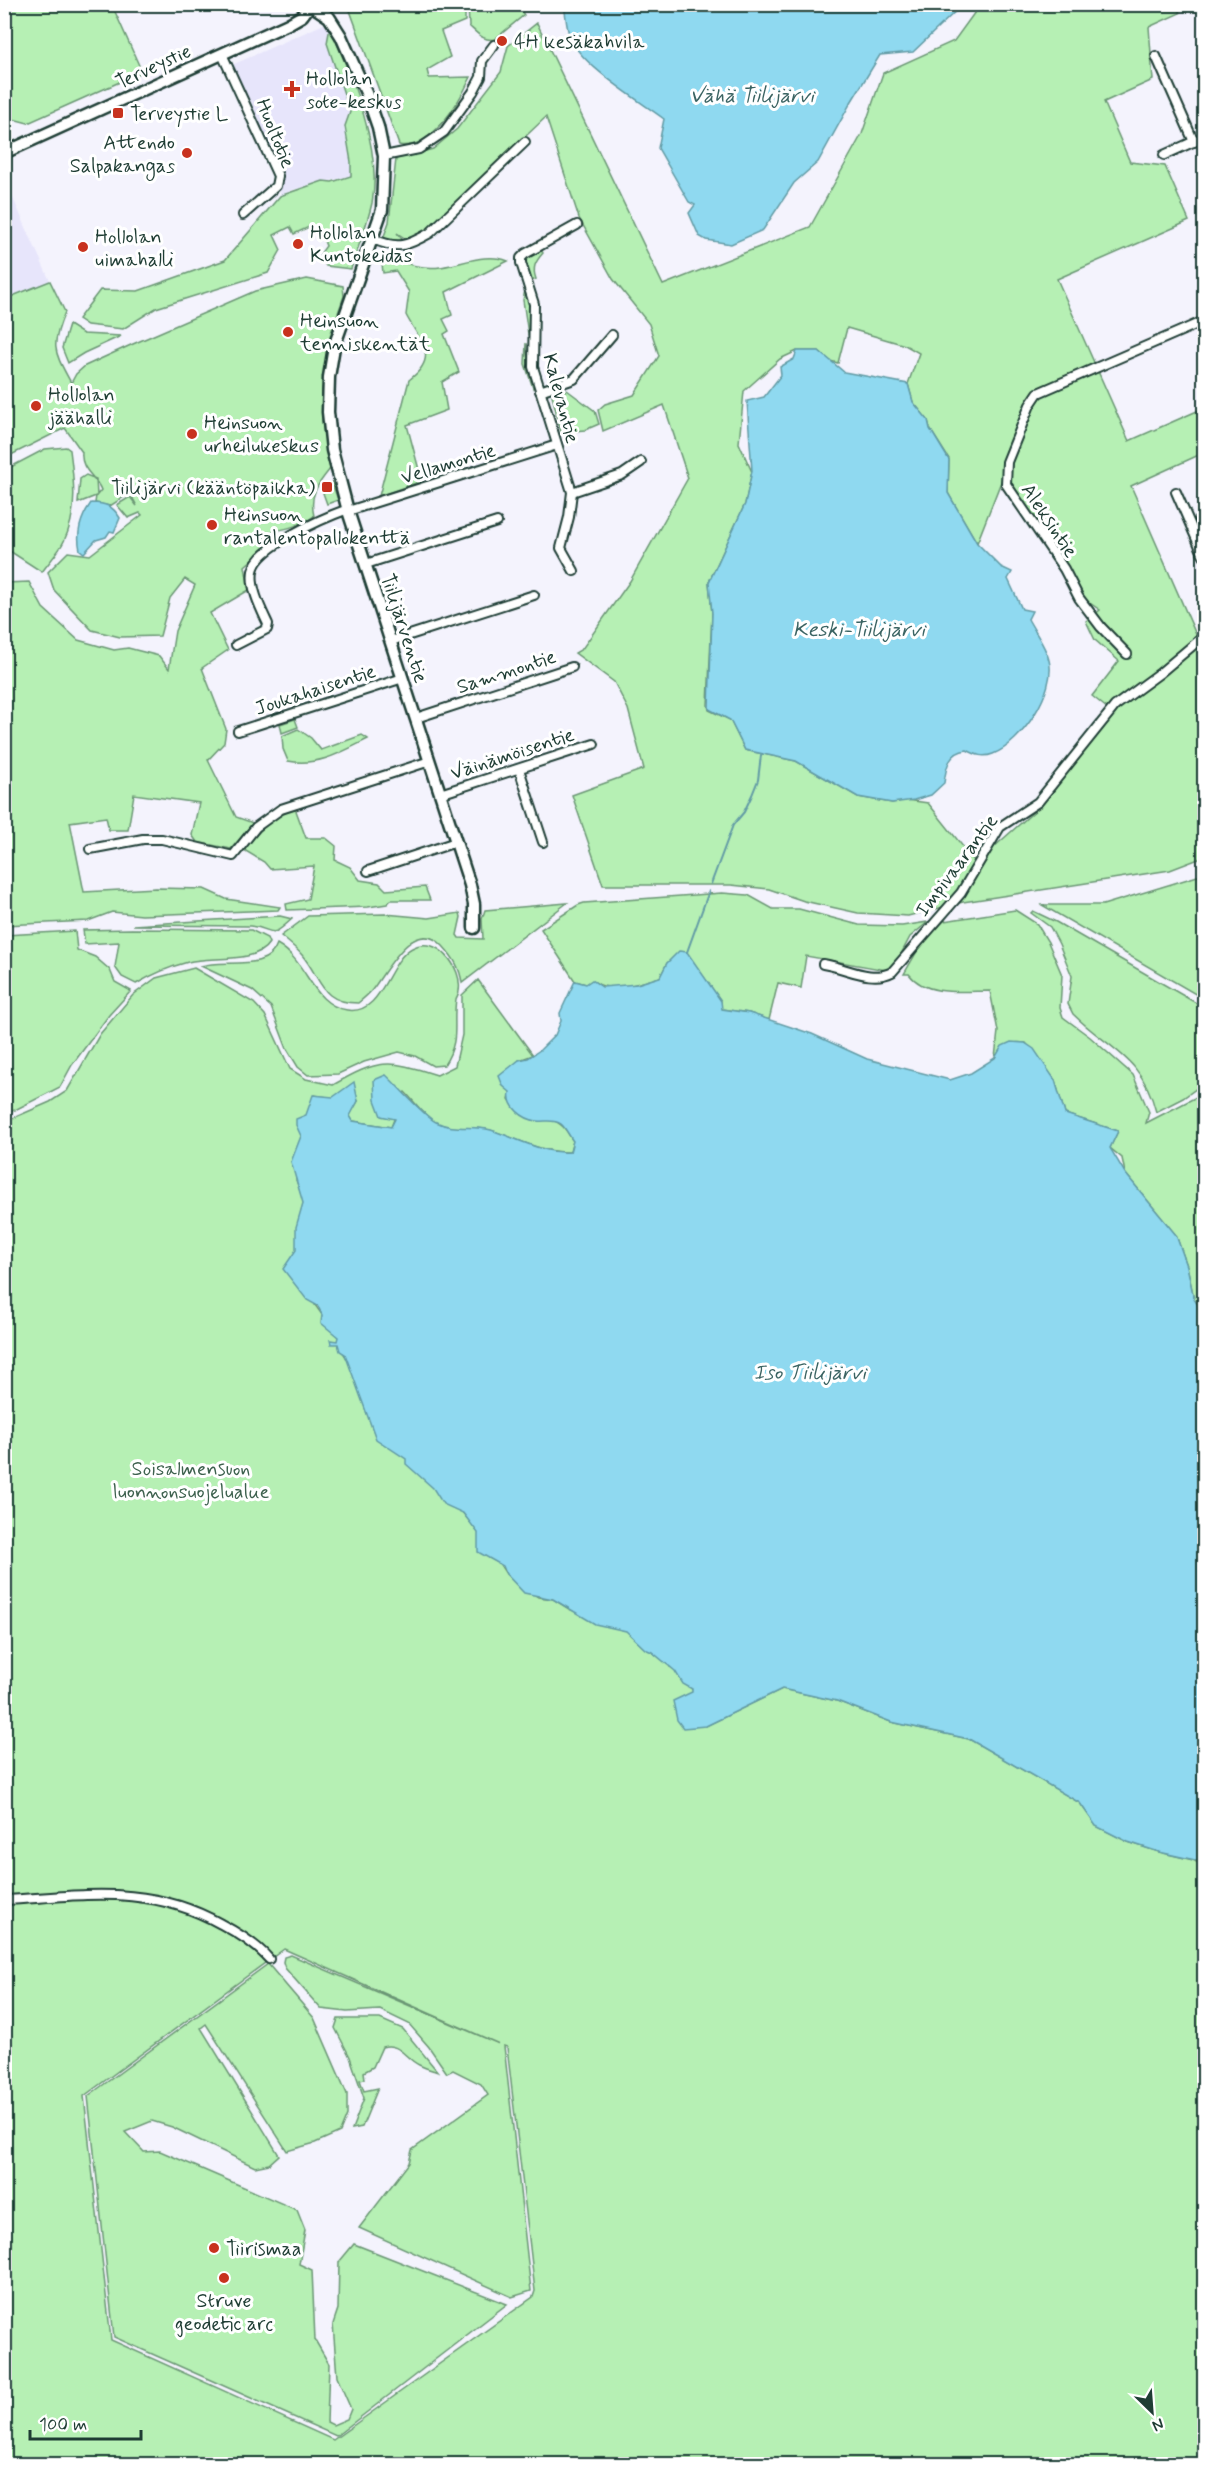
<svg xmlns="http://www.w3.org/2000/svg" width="1209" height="2469" font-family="Mynerve,sans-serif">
	<rect width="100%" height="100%" fill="#f4f3fd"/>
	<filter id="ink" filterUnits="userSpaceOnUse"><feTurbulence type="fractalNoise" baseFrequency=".0167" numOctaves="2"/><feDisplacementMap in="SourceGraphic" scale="12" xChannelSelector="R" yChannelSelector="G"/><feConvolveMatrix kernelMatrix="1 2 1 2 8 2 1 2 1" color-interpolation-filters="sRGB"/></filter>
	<g filter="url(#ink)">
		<g fill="#e7e5fb">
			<polygon points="324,24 330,27 327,43 350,113 345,126 351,162 351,176 292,190 280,196 281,176 232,65"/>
			<polygon points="4,178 50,281 5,299 4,299"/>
		</g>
		<g fill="#b6f0b4" stroke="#6a9674" stroke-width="1.5" fill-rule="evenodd">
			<polygon points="4,5 112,5 142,72 28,123 5,117"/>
			<path d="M 348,5 L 465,5 L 465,21 L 441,31 L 450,57 L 427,70 L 429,78 L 471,77 C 459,102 431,151 399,145 Z"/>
			<path d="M 468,5 L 518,5 L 524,15 L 495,39 C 484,42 477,33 469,26 Z"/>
			<path d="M 980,5 L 1176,5 L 1180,13 L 1149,27 L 1153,80 L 1104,102 L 1130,162 L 1165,166 L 1189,221 L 1057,279 L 1129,441 L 1204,408 L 1204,460 L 1201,454 L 1131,486 L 1204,653 L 1204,857 L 1170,870 L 963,902 L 908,916 L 858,913 L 804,901 L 769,889 L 731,885 L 603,885 L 572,795 L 644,769 L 628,709 L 614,682 L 575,653 L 582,649 L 630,581 L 688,478 L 664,405 L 603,431 L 598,410 L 605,404 L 634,395 L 659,356 L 649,324 L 613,279 L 579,218 L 546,117 L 419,237 L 409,241 L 397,233 L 405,243 L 403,244 L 383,239 L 389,222 L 396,159 L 433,149 L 457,129 L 501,72 L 508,46 L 537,23 L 663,285 L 810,227 L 862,134 L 883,73 L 954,41 ZM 847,328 L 905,345 L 919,353 L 908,384 L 913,402 L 928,420 L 930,429 L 949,459 L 948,493 L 977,543 L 1004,474 L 1064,566 L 1081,597 L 1100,610 L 1086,621 L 1095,640 L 1119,661 L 1092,696 L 1113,713 L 1039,807 L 976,863 L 928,803 L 907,800 L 892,803 L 858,797 L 796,761 L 745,750 L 730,720 L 709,710 L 708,705 L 712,613 L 709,582 L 745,504 L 752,472 L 739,443 L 744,391 L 780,359 L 797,351 L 819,351 L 830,361 L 838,363 Z"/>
			<path d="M 330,27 C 351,76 383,148 372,203 C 367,225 358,247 351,269 L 326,266 L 320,254 L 326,246 L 321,233 L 311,226 L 294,234 L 290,227 L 274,235 L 281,250 L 268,273 L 156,308 L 123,329 L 87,325 L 78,319 L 100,290 L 138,291 L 225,260 L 280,196 L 323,181 L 332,182 L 351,176 L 351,162 L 345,126 L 350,112 L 327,43 Z"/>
			<path d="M 541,250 L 543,253 C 535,262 532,268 536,279 L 529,282 L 523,265 L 525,259 Z"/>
			<path d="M 387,259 C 399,261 412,266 424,267 C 451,271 481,250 508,261 L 446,292 L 452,315 L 443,319 L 449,331 L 444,334 L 459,372 L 442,382 L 447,410 L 407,425 L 422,481 L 379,496 L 409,380 C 441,356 419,341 406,315 L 409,292 L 396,271 L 383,273 L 382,263 Z"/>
			<path d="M 307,279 L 343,286 L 344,296 L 331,333 L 322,390 L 322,421 L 330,469 C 317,485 309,495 314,516 C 296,530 268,532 246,536 L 246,541 L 280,535 L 245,566 L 249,590 L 210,613 L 228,650 L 202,668 L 226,729 L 224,743 L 208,760 L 236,817 L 253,823 L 231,849 L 197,842 L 192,835 L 199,803 L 134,794 L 128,830 L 109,830 L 106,817 L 70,822 L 84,892 L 156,888 L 204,889 L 226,899 L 280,907 L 278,910 L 142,915 L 112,912 L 88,921 L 5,925 L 5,583 L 29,582 L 43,608 L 78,640 L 114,650 L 128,648 L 159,656 L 169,669 L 175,631 L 195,585 L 185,579 L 170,598 L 160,636 L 120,637 L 92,630 L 54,590 L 48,572 L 68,552 L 90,555 L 142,515 L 140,513 L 128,518 L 117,505 L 130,497 L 137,506 L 130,493 L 110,506 L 95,503 L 96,496 L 78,503 L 80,479 L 86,475 L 96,479 L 97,495 L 101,490 C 95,475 80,470 82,452 L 65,428 L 5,458 L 5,299 L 50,281 L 65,312 C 50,347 54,351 71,383 L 76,374 L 85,366 L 133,344 L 255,291 Z"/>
			<path d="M 525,290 C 533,298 533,324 528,334 L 523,300 Z"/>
			<polygon points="69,325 83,334 121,336 84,353 68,363 62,348"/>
			<polygon points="526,343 528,361 535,385 533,388 525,364"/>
			<polygon points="567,390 595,411 599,424 585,430 561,432 552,395"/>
			<path d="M 66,447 L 70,450 C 74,480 78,512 64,541 C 59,552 49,562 42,572 L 5,548 L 5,470 L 45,449 Z"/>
			<polygon points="332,482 338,500 327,504 323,493"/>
			<polygon points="295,719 298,727 282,733 280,724"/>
			<path d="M 298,729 L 311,738 L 321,750 L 362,735 L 368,739 C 342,752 318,767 288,761 L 283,749 L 282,736 Z"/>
			<path d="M 295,808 L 306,838 L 326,838 L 336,846 L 335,860 L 350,867 L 360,880 L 379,883 L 386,890 L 425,887 L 430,900 L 391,900 L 387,904 L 368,907 L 287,910 L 286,904 L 308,899 L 314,866 L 270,869 L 264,862 L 244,850 C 258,830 273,818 295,808 Z"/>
			<polygon points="1204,874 1204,915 1199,918 1204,931 1204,999 1042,905 1103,905"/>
			<path d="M 722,893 L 748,895 L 773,909 L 799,909 L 859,925 L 902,926 L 928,922 L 910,937 L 892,971 L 806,956 L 801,988 L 778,983 L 769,1020 L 749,1013 L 721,1009 L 721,1001 L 686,952 L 667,963 L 660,977 C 642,982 611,994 595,982 L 586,984 L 575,981 L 541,929 L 578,905 L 584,903 Z"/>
			<path d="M 567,903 L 462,983 C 460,968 454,958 443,946 C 414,915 387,971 372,990 C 368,995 363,999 358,1003 C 320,1003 322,979 302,955 C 296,948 288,942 281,936 L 308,916 L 385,914 L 429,918 L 460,913 L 461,917 L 457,935 L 459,938 L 483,939 L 482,919 L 485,910 Z"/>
			<path d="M 1015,910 L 1037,924 L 1048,942 L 1062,975 L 1060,1008 L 1063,1017 L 1090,1037 L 1133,1075 L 1149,1112 L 1146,1123 L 1204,1093 L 1204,1314 L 1194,1299 L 1187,1266 L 1176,1235 L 1125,1173 L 1122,1158 L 1110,1148 L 1118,1131 L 1065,1114 L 1055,1080 L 1026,1043 C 1009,1041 1004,1044 995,1058 L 998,1031 L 990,991 C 964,991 926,997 909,974 L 904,974 L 923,941 L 944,921 Z"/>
			<path d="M 1033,911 L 1056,922 L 1203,1007 L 1204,1083 L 1183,1098 L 1156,1112 C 1142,1056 1109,1050 1073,1014 L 1068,1004 L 1072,976 L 1059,944 L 1050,927 L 1031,913 Z"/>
			<path d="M 280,916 L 292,919 C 268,941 277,929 250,926 L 133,925 Z"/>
			<path d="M 132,929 L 251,930 L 267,938 L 269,943 C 256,964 211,956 188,962 C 169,967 153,974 136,984 L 122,977 L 115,967 L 119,942 L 85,944 L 83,930 Z"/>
			<polygon points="75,931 77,950 95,957 110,970 115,982 131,991 109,1015 72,1065 60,1087 15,1110 5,1112 5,935"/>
			<path d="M 277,944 C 309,962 311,1005 347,1010 C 383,1016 387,961 412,948 C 437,934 463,968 459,991 C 459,994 457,996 456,999 C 452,1026 461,1039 444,1065 L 433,1066 L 415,1056 L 399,1052 L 364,1062 L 338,1074 L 308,1075 L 298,1067 L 287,1049 L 271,1007 L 252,990 L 201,966 C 223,958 268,973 277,944 Z"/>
			<path d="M 194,968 L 254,1003 L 265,1015 L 290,1069 L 306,1079 L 333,1085 C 378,1059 388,1059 437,1075 L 455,1066 L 462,1035 L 462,995 L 478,980 L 533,1055 L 519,1060 L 509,1099 C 528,1132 545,1111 561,1125 C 566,1128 569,1136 573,1141 L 570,1152 C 541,1153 517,1138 490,1130 C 472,1125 453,1132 435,1122 C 424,1116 414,1101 405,1092 L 391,1127 L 353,1121 L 349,1116 L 358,1101 L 314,1095 L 304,1130 L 296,1180 L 303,1199 L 315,1305 L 338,1337 L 338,1344 L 409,1460 L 462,1512 L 478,1532 L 489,1558 L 499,1563 L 506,1574 L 538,1597 L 553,1599 L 569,1609 L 627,1629 L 648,1649 L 669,1664 L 670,1667 C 690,1672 700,1709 706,1726 L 782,1689 L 837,1701 L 891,1722 L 969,1739 L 1080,1803 L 1096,1826 L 1128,1842 L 1159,1852 L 1193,1860 L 1204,1866 L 1204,2464 L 5,2464 L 4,1122 L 50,1102 L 67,1091 L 100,1034 L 133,995 L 156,978 ZM 284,1949 L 499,2044 L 291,1955 L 284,1957 L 283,1962 L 285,1968 L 321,2009 L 347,2012 L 380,2010 L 409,2024 L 429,2047 L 447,2073 L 453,2070 L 481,2084 L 488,2095 L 412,2150 L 409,2163 L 359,2228 L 512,2297 L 531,2291 L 504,2046 L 507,2047 L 535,2291 L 533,2297 L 333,2440 L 111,2340 L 84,2096 Z"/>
			<polygon points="268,1964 314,2018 347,2094 347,2115 340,2132 315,2143 287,2151 206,2024 201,2028 279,2155 269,2164 255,2167 172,2127 152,2121 125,2132 144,2152 160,2151 297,2210 305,2230 299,2264 312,2270 315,2340 329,2364 327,2422 333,2425 347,2419 351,2409 337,2377 333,2324 338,2309 339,2262 354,2244 507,2304 336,2436 114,2337 88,2096"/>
			<path d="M 338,2019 L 380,2019 L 403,2029 L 438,2072 C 432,2070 425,2068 419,2065 C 404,2058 400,2042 382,2047 L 373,2067 L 364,2072 L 365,2079 L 360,2080 L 364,2091 L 378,2088 L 362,2127 L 352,2129 L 364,2098 L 350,2057 L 335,2028 Z"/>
		</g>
		<g fill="#8fd9f0" stroke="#629ba5" stroke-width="1.5">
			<path d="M 564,5 L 564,4 L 962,5 L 913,52 L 880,55 L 850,104 L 818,162 L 794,183 L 763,230 L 731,244 L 706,240 L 699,236 L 689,213 L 695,205 L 689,202 L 658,148 L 664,119 C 640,101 579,64 570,37 C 566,27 566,15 564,5 Z"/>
			<path d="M 797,351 L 819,351 L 844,372 L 908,384 L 913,402 L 928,420 L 930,429 L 949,460 L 948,493 L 977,543 L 1001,567 L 1012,572 L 1008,579 L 1022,609 L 1032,611 L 1028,619 C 1035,632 1046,647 1049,660 C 1057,690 1021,744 993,754 C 983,758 976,755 967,750 C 949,752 946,767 944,783 L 931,795 L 914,800 L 892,803 L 858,797 L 796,761 L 745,750 L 730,720 L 709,709 L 712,613 L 709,582 L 745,504 L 752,471 L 747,401 L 764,397 L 781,375 L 780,367 L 794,359 Z"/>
			<path d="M 91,503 C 106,503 113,506 120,518 L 114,532 L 110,531 L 106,537 L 96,540 L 84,553 L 80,550 C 76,533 81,517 91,503 Z"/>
			<path d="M 679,951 L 687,952 L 721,1001 L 722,1009 L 749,1013 L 812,1034 L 867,1059 L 950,1080 L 971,1073 L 995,1058 L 1002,1046 L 1011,1042 L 1025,1043 L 1034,1049 L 1055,1080 L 1065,1114 L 1118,1131 L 1110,1148 L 1125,1173 L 1176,1235 L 1187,1266 L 1194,1299 L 1204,1314 L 1204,1862 L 1159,1852 L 1128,1842 L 1096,1826 L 1080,1803 L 969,1739 L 891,1722 L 837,1701 L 782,1689 L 706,1726 L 683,1728 L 677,1720 L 673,1701 L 692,1692 L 692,1689 L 683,1684 L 675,1671 L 652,1652 L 645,1649 L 626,1631 L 595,1624 L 553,1599 L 524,1593 L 506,1574 L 503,1566 L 478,1552 L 478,1533 L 463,1513 L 443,1504 L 433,1488 L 406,1464 L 406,1459 L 376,1439 L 345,1354 L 340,1351 L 338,1344 L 331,1344 L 330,1340 L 337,1341 L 338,1337 L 321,1323 L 322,1315 L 318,1306 L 307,1300 L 283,1269 L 296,1250 L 296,1227 L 303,1203 L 291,1162 L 301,1136 L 296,1125 L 296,1119 L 306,1115 L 313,1095 L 333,1097 L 354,1082 L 358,1101 L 350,1116 L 353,1121 L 391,1127 L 395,1119 L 381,1116 L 375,1100 L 374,1080 L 386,1075 C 397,1085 425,1117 436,1122 C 454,1131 472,1125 491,1130 C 517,1138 542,1154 570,1152 L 573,1141 C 569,1136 566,1128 561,1124 C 554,1119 545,1122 537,1121 C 523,1119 507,1107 510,1092 L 503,1086 L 499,1076 L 519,1060 L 528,1058 L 540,1050 L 555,1035 L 561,1021 L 560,1013 L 575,981 L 586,984 L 592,980 L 602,987 L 637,984 L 660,977 L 667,963 Z"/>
		</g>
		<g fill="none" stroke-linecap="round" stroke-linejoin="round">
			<g stroke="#629ba5" stroke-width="2">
				<polyline points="711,884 733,825 744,812 752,795 758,780 761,755"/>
				<polyline points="687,952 709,891"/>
			</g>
			<defs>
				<g id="street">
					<polyline points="222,54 278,176 276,186 243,215"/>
					<polyline points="1156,56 1194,142"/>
					<polyline points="1164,155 1204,137"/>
					<polyline points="384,156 419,149 444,132 473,92 481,77 482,61 494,45"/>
					<path d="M 373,239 C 398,250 407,246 430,233 L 525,142"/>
					<polyline points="540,391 574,379 612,335"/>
					<polyline points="572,492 622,475 641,462"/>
					<polyline points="1176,492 1204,556"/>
					<polyline points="348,511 557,445"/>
					<polyline points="366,564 497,522"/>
					<polyline points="574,571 561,548 569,517 572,492 533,367 534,304 521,263 521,258 525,254 577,225"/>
					<polyline points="391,641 534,595"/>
					<path d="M 236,645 L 267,629 L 268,624 C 261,609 250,588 253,571 C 257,546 326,517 348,509"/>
					<polyline points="1127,654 1101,627 1079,598 1064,569 1006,484 1007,462 1030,405 1038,393 1204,321"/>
					<polyline points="416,718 572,667"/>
					<polyline points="238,731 403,678"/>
					<polyline points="519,769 543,842"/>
					<polyline points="440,794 594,744"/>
					<polyline points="90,849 143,839 162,839 233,856 256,827 281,809 430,761"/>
					<polyline points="368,871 456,842"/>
					<path d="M 823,964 C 845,967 871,983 892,972 L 961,893 L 1000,827 L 1038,802 L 1115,706 L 1160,673 L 1204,636"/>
					<path d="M 4,1900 C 83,1896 149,1883 221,1924 C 238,1933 256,1944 269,1959"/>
				</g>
				<g id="secondary">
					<polyline points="311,5 329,17 341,36 367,95 378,127 384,156 382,210 334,347 329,377 328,412 332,450 348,511 470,885 474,904 474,928"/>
					<polyline points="4,153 288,24 302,16 311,4"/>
				</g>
			</defs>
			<use href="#street" stroke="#1f3d34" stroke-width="12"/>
			<use href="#secondary" stroke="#1f3d34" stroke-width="15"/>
			<use href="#street" stroke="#fff" stroke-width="8"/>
			<use href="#secondary" stroke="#fff" stroke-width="10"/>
		</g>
	</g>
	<g fill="#c8321e" stroke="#fff" stroke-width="2">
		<circle cx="502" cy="41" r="6"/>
		<path d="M289 80h6v6h6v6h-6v6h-6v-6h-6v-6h6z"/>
		<rect x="112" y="107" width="12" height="12" rx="3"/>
		<circle cx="187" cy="153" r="6"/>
		<circle cx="298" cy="244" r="6"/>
		<circle cx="83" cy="247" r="6"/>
		<circle cx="288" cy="332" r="6"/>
		<circle cx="36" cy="406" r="6"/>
		<circle cx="192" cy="434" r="6"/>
		<rect x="321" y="481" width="12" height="12" rx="3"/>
		<circle cx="212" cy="525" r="6"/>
		<circle cx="214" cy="2248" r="6"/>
		<circle cx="224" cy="2278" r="6"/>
	</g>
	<g text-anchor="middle" stroke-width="6" stroke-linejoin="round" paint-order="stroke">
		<g font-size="20" fill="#1f3d34" stroke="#fff" text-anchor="start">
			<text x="514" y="48">4H kesäkahvila</text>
			<text x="306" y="85">Hollolan<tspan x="306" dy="23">sote-keskus</tspan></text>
			<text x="130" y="120">Terveystie L</text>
			<text x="175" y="149" text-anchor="end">Attendo<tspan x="175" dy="23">Salpakangas</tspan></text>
			<text x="310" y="239">Hollolan<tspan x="310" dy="23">Kuntokeidas</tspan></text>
			<text x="95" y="243">Hollolan<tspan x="95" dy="23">uimahalli</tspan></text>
			<text x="300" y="327">Heinsuon<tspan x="300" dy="23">tenniskentät</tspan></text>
			<text x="48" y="401">Hollolan<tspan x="48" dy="23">jäähalli</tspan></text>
			<text x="204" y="429">Heinsuon<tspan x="204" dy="23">urheilukeskus</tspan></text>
			<text x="315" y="494" text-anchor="end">Tiilijärvi (kääntöpaikka)</text>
			<text x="224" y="521">Heinsuon<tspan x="224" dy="23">rantalentopallokenttä</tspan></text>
			<text x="226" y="2255">Tiirismaa</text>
			<text x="224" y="2307" text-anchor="middle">Struve<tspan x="224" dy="23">geodetic arc</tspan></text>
		</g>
		<g font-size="20" fill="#1f3d34" stroke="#fff">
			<text transform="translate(153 66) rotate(-25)" y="7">Terveystie</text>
			<text transform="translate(276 133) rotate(68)" y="7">Huoltotie</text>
			<text transform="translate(562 398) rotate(75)" y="7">Kalevantie</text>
			<text transform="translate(448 463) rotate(-17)" y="7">Vellamontie</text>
			<text transform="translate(1050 520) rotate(56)" y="7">Aleksintie</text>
			<text transform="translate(405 628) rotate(72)" y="7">Tiilijärventie</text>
			<text transform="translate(506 671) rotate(-18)" y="7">Sammontie</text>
			<text transform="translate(315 689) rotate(-18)" y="7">Joukahaisentie</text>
			<text transform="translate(512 753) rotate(-18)" y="7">Väinämöisentie</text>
			<text transform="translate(956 865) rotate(-53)" y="7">Impivaarantie</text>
		</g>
		<g font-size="20" fill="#3d614e" stroke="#fff">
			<text x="191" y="1475">Soisalmensuon<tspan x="191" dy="23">luonnonsuojelualue</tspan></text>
		</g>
		<g font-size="21" font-style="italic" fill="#3b6463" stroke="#fff">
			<text x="752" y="102">Vähä Tiilijärvi</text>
			<text x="859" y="636">Keski-Tiilijärvi</text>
			<text x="810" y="1379">Iso Tiilijärvi</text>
		</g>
	</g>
	<rect width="1209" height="2469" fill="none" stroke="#fff" stroke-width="24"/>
	<rect x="12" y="12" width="1185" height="2445" fill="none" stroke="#1f3d34" stroke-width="2" filter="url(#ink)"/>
	<g transform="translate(1152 2412) rotate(155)" stroke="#ffffff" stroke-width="4.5" paint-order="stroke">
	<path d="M0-4.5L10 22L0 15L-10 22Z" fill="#1f3d34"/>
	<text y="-9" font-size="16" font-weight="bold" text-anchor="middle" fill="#1f3d34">N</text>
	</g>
	<path d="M30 2430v9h111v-9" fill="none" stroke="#1f3d34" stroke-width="3"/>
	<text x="39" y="2430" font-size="18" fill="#1f3d34" stroke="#ffffff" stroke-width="4.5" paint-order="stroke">100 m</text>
</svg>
